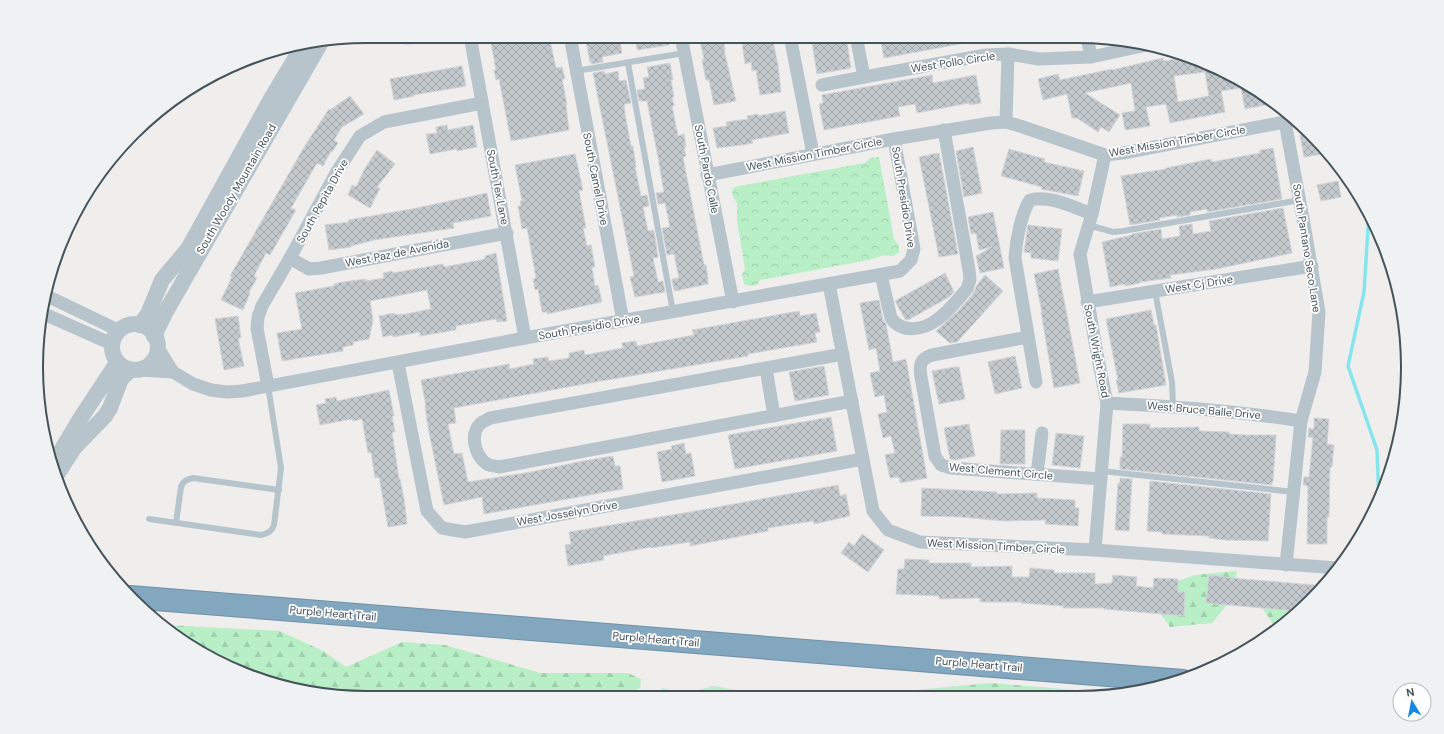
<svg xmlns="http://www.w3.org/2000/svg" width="1444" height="734" font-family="'DM Sans',sans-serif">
	<defs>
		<pattern id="forest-firs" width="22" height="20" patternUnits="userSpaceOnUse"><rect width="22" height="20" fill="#b9efc7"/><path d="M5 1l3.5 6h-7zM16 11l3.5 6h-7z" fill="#a0cfad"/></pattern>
		<pattern id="park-crowns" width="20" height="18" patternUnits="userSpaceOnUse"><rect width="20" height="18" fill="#b9efc7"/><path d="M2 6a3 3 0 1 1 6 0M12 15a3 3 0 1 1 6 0" fill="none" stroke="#a0cfad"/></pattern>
		<pattern id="building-cross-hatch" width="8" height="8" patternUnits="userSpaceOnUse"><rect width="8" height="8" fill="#c4c9cd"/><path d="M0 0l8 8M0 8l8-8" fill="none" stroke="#a1a6a9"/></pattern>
	</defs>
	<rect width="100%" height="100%" fill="#f0eded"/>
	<g fill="url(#forest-firs)">
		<polygon points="1237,571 1231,600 1212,623 1170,627 1146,592 1195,575"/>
		<polygon points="1323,588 1276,629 1261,606"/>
		<polygon points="167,625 280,631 323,651 346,667 402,642 445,645 541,673 628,673 641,679 640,688 625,697 346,697 282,687 221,664"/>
		<polygon points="991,683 1123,694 768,696 780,691 883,693"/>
		<polygon points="714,686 736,690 734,696 660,696 662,688 685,693"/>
	</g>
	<polygon fill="url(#park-crowns)" points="879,157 894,239 899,246 899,253 892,256 884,255 869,260 760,280 757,285 749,286 744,284 742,274 745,269 737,221 737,203 733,197 732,191 734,187 865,163 870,158"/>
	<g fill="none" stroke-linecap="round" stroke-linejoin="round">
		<polyline stroke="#85e5ed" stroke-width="3.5" points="1369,213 1364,292 1348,366 1377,450 1379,501"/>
	</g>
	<g fill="url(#building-cross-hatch)" stroke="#d1d4d9" fill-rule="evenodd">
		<polygon points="533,36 549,36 556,68 562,67 565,79 562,79 567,105 566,105 569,130 511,141 499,79 496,80 494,70 496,70 491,43"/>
		<polygon points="585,36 619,36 622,53 602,57 603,62 592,64 591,62 590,62"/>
		<polygon points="635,36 667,36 669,45 637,50"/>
		<polygon points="699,36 723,36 725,50 724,50 736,101 714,105 709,80 706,80 702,60 704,59"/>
		<polygon points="741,36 772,36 778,65 781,92 760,95 756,70 752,71 751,62 745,64"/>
		<polygon points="811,36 846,36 851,68 817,74"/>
		<polygon points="904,37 975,37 976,41 884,58 881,41"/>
		<path d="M 1189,57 L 1223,70 L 1276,103 L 1245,109 L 1241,88 L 1221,91 L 1225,112 L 1170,123 L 1166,104 L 1146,107 L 1150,126 L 1125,130 L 1122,113 L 1135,111 L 1131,83 L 1085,93 L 1120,115 L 1109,132 L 1101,127 L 1098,132 L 1077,118 L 1072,118 L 1067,94 L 1043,100 L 1038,79 L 1058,74 L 1060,80 L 1112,69 L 1112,70 L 1163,58 L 1164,61 ZM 1205,72 L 1209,96 L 1178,102 L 1174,76 Z"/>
		<polygon points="670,63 673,80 671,80 674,97 672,97 674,106 672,106 678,136 684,134 686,147 684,147 686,156 683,157 704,265 706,265 708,279 708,284 675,291 674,290 672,279 679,278 674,254 667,255 662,228 670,227 665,203 658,204 656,193 664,192 657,152 647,101 639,101 637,90 645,89 643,78 649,77 647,67"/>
		<polygon points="462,66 466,86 414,95 414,96 394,100 390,79"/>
		<polygon points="604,71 605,74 618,71 619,81 626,80 631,103 624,104 625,114 631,146 633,146 636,167 635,167 641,196 647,195 649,206 643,207 648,231 654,230 658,257 653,258 658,282 663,281 665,292 635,297 630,277 634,276 593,73"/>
		<polygon points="932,75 933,83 976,75 981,103 970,105 969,103 917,113 915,104 898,107 900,116 824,130 819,104 823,103 822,95"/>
		<polygon points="350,96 364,114 342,127 334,140 338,143 332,152 331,151 323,166 317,163 291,208 296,210 270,255 266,253 254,276 257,278 249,292 250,293 243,310 221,300 232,277 230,276 306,144 329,109 330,110"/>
		<polygon points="785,111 789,133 752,140 753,143 742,145 717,148 713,128 727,126 726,122 748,119 747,116 758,114 758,116"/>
		<polygon points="447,125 448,130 473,125 477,147 457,151 457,149 430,154 426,134 437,133 436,127"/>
		<polygon points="1309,133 1326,149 1329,153 1304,157 1300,135"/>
		<polygon points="973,147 982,193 964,197 956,151"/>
		<polygon points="1273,148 1282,199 1207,212 1207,209 1190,212 1190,215 1177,217 1177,215 1159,218 1160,220 1130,225 1121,176 1166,169 1166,168 1211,159 1212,162 1260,153 1260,150"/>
		<polygon points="1009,149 1045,159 1044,162 1084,171 1078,196 1041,189 1042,187 1001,176"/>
		<polygon points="377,150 395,164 377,187 380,188 370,208 348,195 352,185 356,187 365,168"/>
		<polygon points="939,153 958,254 939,257 919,157"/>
		<polygon points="575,154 583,190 579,191 586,228 583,228 587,246 591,245 595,267 592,267 595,286 598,285 602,302 547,314 547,312 542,312 538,289 535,290 533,279 536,278 527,228 522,229 520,217 518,206 521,206 520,201 522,201 515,165"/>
		<polygon points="1338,181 1341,197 1321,201 1317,185"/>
		<polygon points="487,193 491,216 453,223 454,228 374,240 351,246 351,247 329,250 325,225 349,222 348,220 412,209"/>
		<polygon points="1283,208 1292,253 1216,269 1170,275 1171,278 1140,282 1140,283 1125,286 1125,284 1110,287 1102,242 1132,235 1132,234 1161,229 1162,239 1180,236 1179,226 1192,224 1193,234 1211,231 1209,221"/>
		<polygon points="993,212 1004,268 980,273 976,256 992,247 979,250 976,233 971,234 968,217"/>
		<polygon points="1028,225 1062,229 1058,261 1031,258 1031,253 1024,252"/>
		<polygon points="496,253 507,321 497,322 496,319 456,326 456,330 420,336 420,332 393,337 392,335 383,337 379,316 395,313 395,315 401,314 401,315 431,309 427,290 370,301 373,320 369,339 353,342 353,345 343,347 343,351 282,361 277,333 302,329 295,293 334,286 334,284 343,282 366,279 366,281 384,278 383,273 392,271 393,273 443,264 444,267 485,259 485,256"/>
		<polygon points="1058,269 1080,383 1054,388 1041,312 1042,312 1034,274"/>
		<polygon points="945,273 954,292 949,297 908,320 905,319 895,301"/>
		<polygon points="985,275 1003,291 957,342 950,343 936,331 959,310 973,294 977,285"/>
		<polygon points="879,300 883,320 886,324 893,362 906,359 927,478 900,483 899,477 890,478 885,455 895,453 891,436 883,438 878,414 887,412 884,395 875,397 870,373 880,371 876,348 869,350 860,303"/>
		<polygon points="1151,310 1154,325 1156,325 1166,385 1119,393 1116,380 1118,380 1106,319"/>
		<polygon points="799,311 800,316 816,313 820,332 815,333 817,342 748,354 748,356 601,381 454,408 456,423 448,424 454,454 462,453 468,482 531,472 583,461 613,456 615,466 620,466 623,489 484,514 482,497 444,505 428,427 425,406 426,406 421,380 509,364 510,369 534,364 533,359 548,357 549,361 569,358 569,353 584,350 585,355 623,348 622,343 636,341 637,346 694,335 692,330"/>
		<polygon points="238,316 241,338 238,338 244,366 224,370 215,319"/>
		<polygon points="1015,356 1022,388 995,394 988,362"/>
		<polygon points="824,366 829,395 795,401 789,372"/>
		<polygon points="955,367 959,367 965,399 939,404 932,371"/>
		<polygon points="389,390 394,416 392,416 395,432 392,432 399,479 400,479 404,499 407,524 388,527 379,477 375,478 371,452 368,453 362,419 353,421 352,419 320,425 316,405 326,403 325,399 336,397 337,401"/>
		<polygon points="831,417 837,451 735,469 728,435"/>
		<polygon points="1314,418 1329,419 1327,444 1334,445 1332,467 1330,467 1329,517 1327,517 1327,544 1307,544 1308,486 1303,485 1304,477 1309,477 1313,438 1308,437 1309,428 1314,429"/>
		<polygon points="969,424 975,456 955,460 950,459 944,428"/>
		<polygon points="1123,424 1150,424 1150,428 1199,427 1199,431 1229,432 1229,434 1246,435 1276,435 1273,482 1272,481 1272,485 1120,469 1120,457 1122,457"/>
		<polygon points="1001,430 1025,430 1025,464 1000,464"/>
		<polygon points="1056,433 1084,436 1080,468 1052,465"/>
		<polygon points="684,443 686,454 691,453 695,476 662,482 657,452 672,449 671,446"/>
		<polygon points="1120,478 1132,479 1129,531 1115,530 1118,483 1120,483"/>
		<polygon points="1150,481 1271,494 1268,541 1226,540 1209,538 1209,536 1162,534 1162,532 1147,531"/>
		<polygon points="838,485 840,496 846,494 850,516 814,524 813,521 768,528 768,531 690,546 690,542 651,548 651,547 603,556 604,560 568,566 565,545 571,544 569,532 690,512"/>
		<polygon points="922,488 997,492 997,494 1037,493 1037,498 1075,500 1075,508 1079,508 1078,526 1045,524 1046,520 1004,521 961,517 921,516"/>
		<polygon points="862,534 884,550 868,572 841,553 849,542 854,546"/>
		<polygon points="905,559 929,560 929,563 971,563 971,567 1012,566 1012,577 1029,577 1030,568 1054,570 1054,573 1095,573 1095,584 1112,583 1113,575 1137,577 1136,586 1153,588 1154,578 1178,579 1178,592 1185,592 1184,616 1104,609 1104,608 1063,608 1063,606 1021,603 1021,602 980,602 980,598 939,599 939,596 896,594 898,569 904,569"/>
		<polygon points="1209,575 1242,579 1326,586 1296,611 1206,603"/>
	</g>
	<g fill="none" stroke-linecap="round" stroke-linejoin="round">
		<defs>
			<polyline id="motorway" points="130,597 1183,681"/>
		</defs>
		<use href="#motorway" stroke="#6f92a9" stroke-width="24"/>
		<g stroke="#b8c4cb" stroke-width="6">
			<polyline points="628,63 673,312"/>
			<polyline points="576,71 684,53"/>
			<polyline points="1088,225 1113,232 1123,231 1300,200"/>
			<polyline points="1155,291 1172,382 1173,406"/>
			<polyline points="1101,471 1294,492"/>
			<path d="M 149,519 L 261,535 C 267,534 272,532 274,525 L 281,468 L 268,386"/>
			<path d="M 176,523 L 181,487 C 183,481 187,479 193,478 L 279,490"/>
		</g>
		<g stroke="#b8c4cb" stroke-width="13">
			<polyline points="391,36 409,38 423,36"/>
			<polyline points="470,36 525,338"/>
			<polyline points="570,36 623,321"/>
			<polyline points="681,36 733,302"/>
			<polyline points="790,36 813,154"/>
			<polyline points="1087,37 1091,57"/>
			<polyline points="864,77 986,55 1008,54 1039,59 1091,57 1147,45"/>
			<polyline points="822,85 864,77 856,36"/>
			<polyline points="1006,122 1008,54"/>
			<polyline points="1285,122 1304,224 1319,312 1315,372 1301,421 1286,565"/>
			<polyline points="707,175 894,139 991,123 1006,122 1020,126 1105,155 1123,153 1295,120"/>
			<polyline points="290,258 309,269 321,268 507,233"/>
			<path d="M 881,275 L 891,318 C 902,334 924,330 938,319 C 949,311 958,299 967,289 L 970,280 L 969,270 L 944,130"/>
			<polyline points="829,284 873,511 888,530 920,542 1095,550 1337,568"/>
			<polyline points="45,295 120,331"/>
			<polyline points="1087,302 1312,266"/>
			<polyline points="42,313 112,344"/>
			<path d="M 1028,337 L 932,355 C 920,359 919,365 921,377 L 935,456 L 941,465 L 951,468 L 1101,479"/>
			<polyline points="158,348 173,372 193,384 211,390 227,392 242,391 525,338 900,271 911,260 914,249 894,139"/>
			<path d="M 843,354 L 490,418 C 487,420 484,421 481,423 C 469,434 475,456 487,464 C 490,466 496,466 499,467 L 852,401"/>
			<polyline points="398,363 427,511 442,528 465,532 863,459"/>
			<polyline points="766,368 774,416"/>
			<polyline points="140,370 173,372"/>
			<path d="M 1036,382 L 1015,258 C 1016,241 1021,214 1030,200 C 1050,195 1073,207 1092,214"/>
			<polyline points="268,386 257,328 258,317 262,306 290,258 336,173 360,136 384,122 482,103"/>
			<path d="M 1107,403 C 1172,406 1237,411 1301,421"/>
			<polyline points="1037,474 1042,433"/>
			<polyline points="1095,550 1107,403 1097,354 1080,254 1092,214 1105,155"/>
		</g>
		<g stroke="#b8c4cb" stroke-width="16">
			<circle cx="135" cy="347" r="23"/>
			<polyline points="140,325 148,314 162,280 188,249 272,97 302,47"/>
			<polyline points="154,336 165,313 320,44"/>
			<polyline points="59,454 80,419 117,363"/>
			<polyline points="58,473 74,448 105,416 110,408 121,379 130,370"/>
		</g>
		<use href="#motorway" stroke="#83a7be" stroke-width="22"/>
	</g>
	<g text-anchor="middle" stroke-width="3.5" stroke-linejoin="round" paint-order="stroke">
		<g font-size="11" fill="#45535b" stroke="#fff">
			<text transform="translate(953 62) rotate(-9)" y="4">West Pollo Circle</text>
			<text transform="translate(1177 141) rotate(-10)" y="4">West Mission Timber Circle</text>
			<text transform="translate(814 154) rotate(-11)" y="4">West Mission Timber Circle</text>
			<text transform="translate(707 169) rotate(79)" y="4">South Pardo Calle</text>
			<text transform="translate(596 179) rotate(79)" y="4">South Camel Drive</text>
			<text transform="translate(498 187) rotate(79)" y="4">South Tex Lane</text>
			<text transform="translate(236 189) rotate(-60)" y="4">South Woody Mountain Road</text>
			<text transform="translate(904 197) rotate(81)" y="4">South Presidio Drive</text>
			<text transform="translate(322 201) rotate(-61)" y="4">South Pepita Drive</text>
			<text transform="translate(1307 248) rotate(81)" y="4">South Pantano Seco Lane</text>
			<text transform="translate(397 253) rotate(-11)" y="4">West Paz de Avenida</text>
			<text transform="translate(1199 284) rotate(-9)" y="4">West Cj Drive</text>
			<text transform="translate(589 327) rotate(-10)" y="4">South Presidio Drive</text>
			<text transform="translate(1097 351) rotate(79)" y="4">South Wright Road</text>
			<text transform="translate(1204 410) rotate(5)" y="4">West Bruce Balle Drive</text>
			<text transform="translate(1001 471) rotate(5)" y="4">West Clement Circle</text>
			<text transform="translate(567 513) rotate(-10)" y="4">West Josselyn Drive</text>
			<text transform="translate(996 546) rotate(3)" y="4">West Mission Timber Circle</text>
			<text transform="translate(333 613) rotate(5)" y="4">Purple Heart Trail</text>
			<text transform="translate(656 639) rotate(5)" y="4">Purple Heart Trail</text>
			<text transform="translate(979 664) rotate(5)" y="4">Purple Heart Trail</text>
		</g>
	</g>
	<path d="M0 0H1444V734H0ZM367 43H1077A324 324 0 0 1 1401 367V367A324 324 0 0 1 1077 691H367A324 324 0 0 1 43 367V367A324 324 0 0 1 367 43Z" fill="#f0f1f2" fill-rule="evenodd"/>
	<path fill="none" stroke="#45535b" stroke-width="2" d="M367 43H1077A324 324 0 0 1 1401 367V367A324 324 0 0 1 1077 691H367A324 324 0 0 1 43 367V367A324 324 0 0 1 367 43Z"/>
	<g transform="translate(1412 702) rotate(350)"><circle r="19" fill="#ffffff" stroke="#b5babd"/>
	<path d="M0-3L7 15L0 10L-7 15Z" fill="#1589e2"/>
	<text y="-6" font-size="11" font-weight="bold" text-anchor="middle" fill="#45535b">N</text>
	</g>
</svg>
